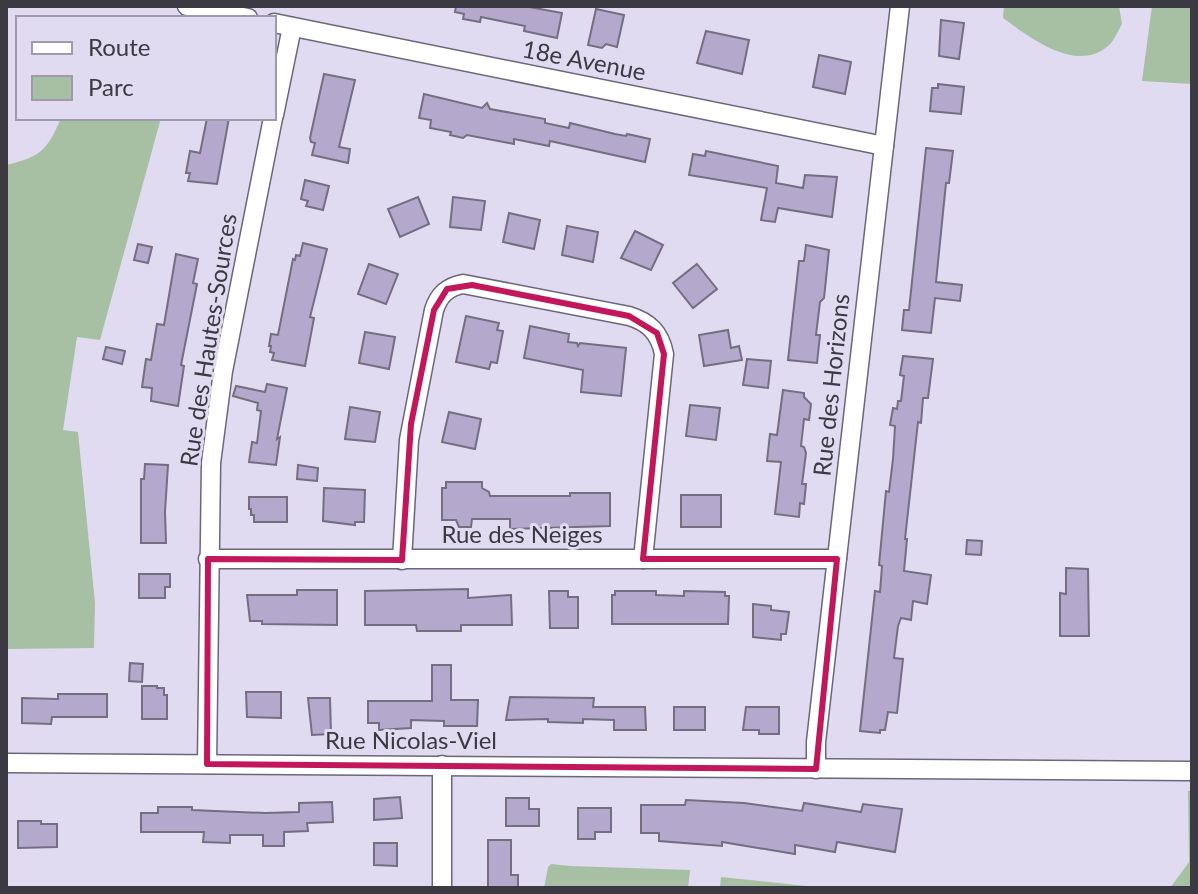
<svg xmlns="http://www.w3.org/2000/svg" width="1198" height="894" font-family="Lato,sans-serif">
	<rect width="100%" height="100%" fill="#e0dbf1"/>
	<g fill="#a7c0a4">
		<path d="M 1004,6 L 1119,6 L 1122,24 C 1118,31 1114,41 1108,46 C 1076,74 1028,36 1003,18 Z"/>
		<polygon points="1152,6 1192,6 1192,84 1142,81"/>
		<path d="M 61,118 L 161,118 L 100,340 L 77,337 L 63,430 L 78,432 L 95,603 L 94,648 L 6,649 L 6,165 C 40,157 47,151 61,118 Z"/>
		<polygon points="1188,791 1192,791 1192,888 1170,888 1189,862"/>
		<polygon points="551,864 570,866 690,870 688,888 544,888 548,867"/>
		<polygon points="721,877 825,888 720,888"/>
	</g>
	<g fill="#b4a9cd" stroke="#746e81" stroke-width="2">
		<polygon points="456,6 524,6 562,13 557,38 524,31 525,26 481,17 480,22 463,19 464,14 455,12"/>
		<polygon points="596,9 624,15 617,47 606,44 602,48 588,45"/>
		<polygon points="941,20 964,23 959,59 939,56"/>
		<polygon points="706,31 749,40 742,74 697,63"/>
		<polygon points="819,55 851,62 845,94 813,87"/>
		<polygon points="324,74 355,80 339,147 350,149 348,163 312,155 315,143 311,142 310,138"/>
		<polygon points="938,84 964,87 961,114 930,111 932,88 938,88"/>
		<polygon points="424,94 482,108 487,103 490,109 545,119 545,123 569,128 570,123 615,134 626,136 627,134 650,139 645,162 550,141 549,146 514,139 514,144 467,135 463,138 450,135 451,132 430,128 431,120 419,118"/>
		<polygon points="207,118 229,118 217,184 188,181 190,173 186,173 190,151 200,153"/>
		<polygon points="926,148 953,151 949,183 946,183 936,282 962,285 960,301 935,298 931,333 902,330 904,310 909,310"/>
		<polygon points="706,151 778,166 776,183 803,188 805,175 837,177 832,217 778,208 775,222 761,220 767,188 689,175 693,154 705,156"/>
		<polygon points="305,180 329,186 323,210 306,206 308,201 301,199"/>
		<polygon points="418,197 429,224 400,237 388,209"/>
		<polygon points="453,197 485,201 481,230 450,227"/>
		<polygon points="509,213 540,220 534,249 503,242"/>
		<polygon points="567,226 598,232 593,262 562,255"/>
		<polygon points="635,231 663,245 651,270 621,258"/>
		<polygon points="303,243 327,249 310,317 314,318 305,366 272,360 274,353 270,352 271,346 269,346 271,334 278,335 293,259 295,260 296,255 300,256"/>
		<polygon points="138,244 152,247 148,263 134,260"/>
		<polygon points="806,245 829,250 824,298 820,302 816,335 820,335 817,363 788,360 799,261 804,261"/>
		<polygon points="176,254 198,259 193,283 197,284 181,365 184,366 178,406 151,401 152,388 142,387 146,359 151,360 157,324 164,325"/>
		<polygon points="369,264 398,274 386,304 358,294"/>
		<polygon points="697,264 717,289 693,308 673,283"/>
		<polygon points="466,316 499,323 497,330 503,331 497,363 491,362 489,369 456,362"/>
		<polygon points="530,326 569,334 568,342 577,343 578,346 580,343 626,348 621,396 581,392 583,370 524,358"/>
		<polygon points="728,330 731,348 739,346 742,360 704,366 699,335"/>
		<polygon points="365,332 395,337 389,369 359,363"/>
		<polygon points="106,347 125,351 122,364 103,359"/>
		<polygon points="903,356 933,359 928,398 923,398 921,423 918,422 905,539 907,539 904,571 931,575 927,604 913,601 911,620 901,618 898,626 894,658 903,659 897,713 888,712 885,730 880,730 880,733 860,731 875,591 880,592 882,566 879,565 886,491 889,492 893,459 895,426 890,425 893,408 897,409 898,401 901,401 904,376 900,375"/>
		<polygon points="747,359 771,361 768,388 743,385"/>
		<polygon points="267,384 287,388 277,439 280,437 276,465 249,462 252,442 257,443 261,411 257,410 258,403 233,396 236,386 265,392"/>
		<polygon points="783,390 804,393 804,397 811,404 809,420 804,419 801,446 804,447 806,453 802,484 806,484 804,504 800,503 799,517 775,514 781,462 767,461 770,434 777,435"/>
		<polygon points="690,405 720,408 716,440 686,436"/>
		<polygon points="350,407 380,412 375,442 345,439"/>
		<polygon points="449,412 481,419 475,449 442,442"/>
		<polygon points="145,464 168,465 165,512 166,543 141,543 141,479 144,479"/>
		<polygon points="298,465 318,468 317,481 297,479"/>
		<polygon points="446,482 482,482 482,488 489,492 490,496 570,496 570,493 610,493 610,526 510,529 510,519 472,519 471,527 459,527 456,520 442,520 442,488 446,488"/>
		<polygon points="324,488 365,490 364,522 355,522 355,525 323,521"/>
		<rect x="681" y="495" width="40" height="32"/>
		<polygon points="249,497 287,497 287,522 254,522 254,515 251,515 251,509 249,509"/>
		<polygon points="967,540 982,541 981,555 966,554"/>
		<polygon points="1066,568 1088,569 1089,636 1060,636 1060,593 1066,594"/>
		<polygon points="139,574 170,574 170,587 165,587 165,598 139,598"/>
		<polygon points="468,589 468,598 511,595 512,625 461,625 461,631 417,631 416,625 365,625 365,591"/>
		<polygon points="297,590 337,590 337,625 262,624 262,621 250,621 247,595 297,595"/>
		<polygon points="549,591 568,591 568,597 578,597 578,628 550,628"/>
		<polygon points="615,591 656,591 656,595 684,596 684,591 725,592 725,596 729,596 728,624 612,624 612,595 615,595"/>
		<polygon points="753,604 771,606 771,610 789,612 786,634 781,634 781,640 753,637"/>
		<polygon points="130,663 143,664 142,682 129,681"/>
		<polygon points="432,665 451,665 451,700 478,700 477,726 444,726 444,721 411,720 411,728 379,730 379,723 368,723 368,701 432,701"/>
		<polygon points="142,686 157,686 157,688 164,688 164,695 167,695 167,719 142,719"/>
		<polygon points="246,692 281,692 281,718 247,717"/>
		<polygon points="58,694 107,694 107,717 52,717 51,724 22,723 22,698 58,699"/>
		<polygon points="510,697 594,698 593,707 645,707 646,730 614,730 614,720 583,719 583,723 548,722 548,719 506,720"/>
		<polygon points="308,698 330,698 331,734 312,735"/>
		<rect x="674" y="707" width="31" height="23"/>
		<polygon points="746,707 779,707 779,734 759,734 759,730 743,730"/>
		<polygon points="400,797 402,818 374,820 374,799"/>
		<polygon points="506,798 529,798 529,809 539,809 539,826 506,826"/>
		<polygon points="686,800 744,803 802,811 804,803 861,812 863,804 902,809 895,852 837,842 835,852 795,845 795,854 722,842 722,846 659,841 659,833 641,833 641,805 685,805"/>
		<polygon points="332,802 333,822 307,823 308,831 284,832 284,846 263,846 263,835 230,835 230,843 203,842 204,832 141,832 141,813 158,813 158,807 192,807 192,810 265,813 299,812 299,803"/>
		<polygon points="578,808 611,808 611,832 595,832 595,839 578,839"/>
		<polygon points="18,821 41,821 41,824 57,824 57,847 18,848"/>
		<polygon points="488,840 511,840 511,875 518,875 518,888 488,888"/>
		<polygon points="374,843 397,843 397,866 374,865"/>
	</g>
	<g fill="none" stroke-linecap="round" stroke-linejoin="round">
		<defs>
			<g id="minor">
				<polyline points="187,6 248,18"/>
				<polyline points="274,23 884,146"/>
				<polyline points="274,115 292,27"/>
				<polyline points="208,559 837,559"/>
				<path d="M 402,560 L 409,440 L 434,310 C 439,295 447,287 463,284 L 629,316 C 649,322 660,333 664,354 L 643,559"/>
				<polyline points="6,763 1192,771"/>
				<polyline points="207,764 211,463 223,371 273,118"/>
				<polyline points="442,765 442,888"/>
				<polyline points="816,769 816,742 900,6"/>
			</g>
		</defs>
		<use href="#minor" stroke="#6b677a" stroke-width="21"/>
		<use href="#minor" stroke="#fff" stroke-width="18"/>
	</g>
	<path fill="none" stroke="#c2185b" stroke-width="6" stroke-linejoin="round" d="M 472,285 L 629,316 L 657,333 L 664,354 L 643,559 L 837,559 L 816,769 L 207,764 L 208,559 L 402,560 L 411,424 L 434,310 L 447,289 Z"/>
	<g text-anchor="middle" stroke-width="6" stroke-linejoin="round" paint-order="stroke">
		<g font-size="24" fill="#3b3942" stroke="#e0dbf1">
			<text transform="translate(584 61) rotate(11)" y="8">18e Avenue</text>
			<text transform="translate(209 340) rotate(-81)" y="8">Rue des Hautes-Sources</text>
			<text transform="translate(832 385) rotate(-84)" y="8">Rue des Horizons</text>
			<text x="522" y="543">Rue des Neiges</text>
			<text x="411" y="749">Rue Nicolas-Viel</text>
		</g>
	</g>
	<rect width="1198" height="894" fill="none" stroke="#3b3942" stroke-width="16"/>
	<rect x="16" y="16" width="260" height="104" fill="#e0dbf1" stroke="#9e9aab" stroke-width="2"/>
	<rect x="32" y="42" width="40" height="12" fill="#ffffff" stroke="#9e9aab" stroke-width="2"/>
	<text x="88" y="56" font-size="24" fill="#3b3942">Route</text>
	<rect x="32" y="76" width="40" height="24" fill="#a7c0a4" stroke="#9e9aab" stroke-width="2"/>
	<text x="88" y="96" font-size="24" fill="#3b3942">Parc</text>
</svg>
